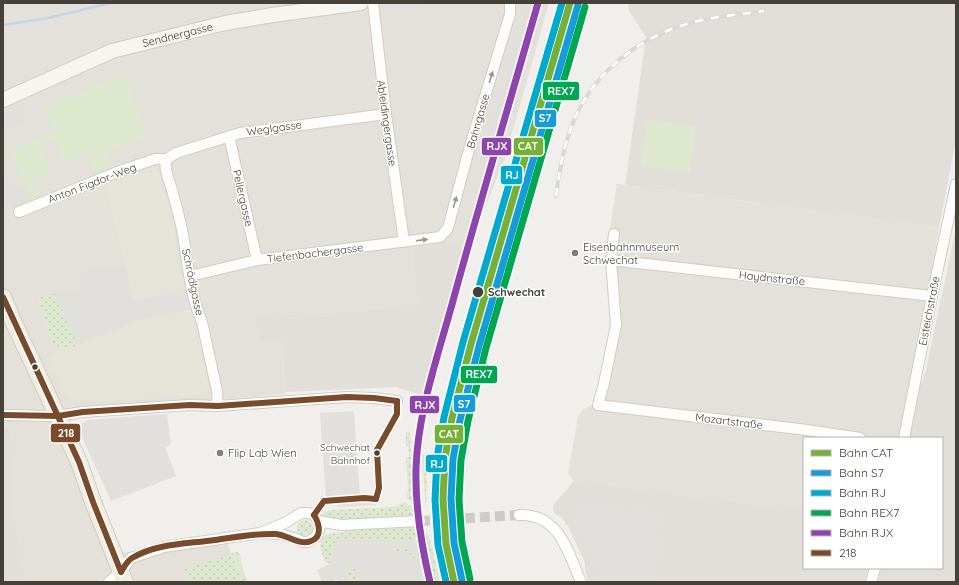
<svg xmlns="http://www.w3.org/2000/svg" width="959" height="585" font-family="Quicksand,sans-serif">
	<defs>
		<pattern id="grass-dots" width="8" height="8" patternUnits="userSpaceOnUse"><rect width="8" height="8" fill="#dde8ce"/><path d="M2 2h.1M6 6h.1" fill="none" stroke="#bfc8b2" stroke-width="1.8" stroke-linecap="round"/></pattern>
		<pattern id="forest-crowns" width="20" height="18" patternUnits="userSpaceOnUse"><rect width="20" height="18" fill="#dde8ce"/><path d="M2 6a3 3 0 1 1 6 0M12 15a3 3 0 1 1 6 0" fill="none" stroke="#bfc8b2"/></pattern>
	</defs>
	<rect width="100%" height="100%" fill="#f1efeb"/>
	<g fill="#e4e1da" fill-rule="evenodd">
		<path d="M 3,3 L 549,3 L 505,158 L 469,247 L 456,274 L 419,307 L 254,317 L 282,338 L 285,394 L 159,407 L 62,415 L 115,553 L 227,542 L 242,582 L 3,582 ZM 38,297 L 78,345 L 55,351 Z"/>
		<polygon points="617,184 939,227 921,338 898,438 804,438 804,510 719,500 574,481 568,474 578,417 582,410 596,403 607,352 612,321 609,286 607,275 608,241"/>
	</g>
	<g fill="#e2dfdb">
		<polygon points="628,3 956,3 956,139 939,227 625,185 646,37 629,11"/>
		<polygon points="956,228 956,582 878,582 881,568 942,568 942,438 908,438 920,387 925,374"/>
		<polygon points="461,241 456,274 460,276 424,396 396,387 285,392 282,338 260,340 254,317 418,307 413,249"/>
		<polygon points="3,427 8,427 13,452 14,518 26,582 3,582"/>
		<polygon points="574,481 719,500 804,510 804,568 868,568 866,576 864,582 589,582 585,572 585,563 568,526 561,517 555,514 553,509 554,504"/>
	</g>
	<g fill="#e6e3d8">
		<polygon points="158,164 187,289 133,301 126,266 104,185 113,180"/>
		<polygon points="191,309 209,391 207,394 82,402 76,401 65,394 48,356 57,351 78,345 139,321"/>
	</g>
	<g fill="url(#grass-dots)">
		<polygon points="55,294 78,345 55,351 38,297"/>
		<polygon points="406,432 410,433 414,502 406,498 408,489 406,457 409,457 408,446 406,446"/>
		<polygon points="426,452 427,452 426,509 422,455 425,455"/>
		<polygon points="404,502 413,508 414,517 327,520 322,516 324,512 333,510 394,507"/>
		<circle cx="305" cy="528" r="8"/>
		<path d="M 405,526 L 421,528 L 420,534 L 414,541 L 344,539 C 333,543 332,554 330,564 L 325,562 C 322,554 317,541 324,535 L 364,528 Z"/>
		<polygon points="451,529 452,530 467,582 459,582"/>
		<path d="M 426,531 C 431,537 437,571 440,582 L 432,582 L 424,541 Z"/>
		<path d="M 395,547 C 414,547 421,555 423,574 L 420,572 L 420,563 L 404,550 L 400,549 L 398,552 L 394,549 Z"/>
		<polygon points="232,555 242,582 189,582 184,569"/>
		<polygon points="353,566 355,568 355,577 360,582 353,582 344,574"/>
	</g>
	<polygon fill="url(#forest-crowns)" points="237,552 241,555 241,562 247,582 242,582 232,555 231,554"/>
	<g fill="#dde8ce">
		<polygon points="125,74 147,137 107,151 112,167 96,174 87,153 64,163 54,139 41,145 51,171 31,180 39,198 31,201 10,151 54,132 44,108"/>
		<polygon points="647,120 696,126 690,173 641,166"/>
	</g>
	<g fill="#e2e0dc" fill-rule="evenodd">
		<polygon points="405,3 424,3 425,6 390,10 385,5"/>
		<polygon points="523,10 539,15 501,142 486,143"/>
		<polygon points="18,103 26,121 3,131 3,110"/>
		<polygon points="6,172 14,190 25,186 31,201 3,211 3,174"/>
		<polygon points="126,266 133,301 187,289 191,309 139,321 78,345 55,294 83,291 80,270"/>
		<polygon points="354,411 360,496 326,498 320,413"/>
		<polygon points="167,414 171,444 165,447 176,476 111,501 80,433 80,427 82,424 88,420"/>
		<polygon points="375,501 376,505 337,507 337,503"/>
		<polygon points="578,501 614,504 665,512 655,582 596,582 590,553 572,513"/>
		<path d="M 344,539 L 424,541 L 432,582 L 360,582 L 354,576 L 355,568 L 353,566 L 345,574 L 353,582 L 341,582 L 338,580 L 335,580 L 333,582 L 322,582 L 317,570 L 330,564 L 335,544 L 338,541 ZM 395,547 L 407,548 L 417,556 L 420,560 L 423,574 L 420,572 L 420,563 L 404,550 L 400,549 L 398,552 L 394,549 Z"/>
	</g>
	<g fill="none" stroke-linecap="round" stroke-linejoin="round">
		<polyline stroke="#c1d6ea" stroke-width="2.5" points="3,25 48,18 111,3"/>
		<polyline stroke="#cfccc7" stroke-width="10" stroke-dasharray="10 5" stroke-linecap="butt" points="420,521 519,515"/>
		<defs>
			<g id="street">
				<polyline points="373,3 386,114 404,242"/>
				<polyline points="229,136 257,260"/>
				<path d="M 167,159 C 162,169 171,183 173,194 C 177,209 182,225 184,241 C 188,268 191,297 202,322 L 217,391 L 218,406"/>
				<polyline points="167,159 176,153 240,133 386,114"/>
				<polyline points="19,212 120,171 155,159 167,159"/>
				<polyline points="614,234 611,260 616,325 604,383 598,405 807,430 860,438"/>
				<polyline points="611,260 932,296"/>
				<polyline points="190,276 257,260 440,237 448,228 470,146 510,14 510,3"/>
				<polyline points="3,415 58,416 83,412 159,407 190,405 218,406 347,397 374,398 397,401"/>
				<polyline points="904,438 932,296 956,184"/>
				<path d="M 519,515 C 559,513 568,552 581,582"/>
				<polyline points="318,521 341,525 420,521"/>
				<polyline points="109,582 121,572 131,558 164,547 260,533 280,534 294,538 303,542 308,542 316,537 320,527 318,521 314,515 308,513 301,513 285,523 260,533"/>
				<polyline points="871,582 875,568"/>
			</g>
			<g id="secondary">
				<path id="s1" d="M 3,100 L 112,51 L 225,23 L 273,15 L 361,3"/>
			</g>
			<polyline id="primary" points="3,297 14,323 79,462 93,502 125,582"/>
		</defs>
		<use href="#street" stroke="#cfcdc9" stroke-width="12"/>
		<use href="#secondary" stroke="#cfccc3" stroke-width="16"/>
		<use href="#primary" stroke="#d1cbbb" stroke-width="18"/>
		<use href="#street" stroke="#fdfdfc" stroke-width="10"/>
		<use href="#secondary" stroke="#f6f5f0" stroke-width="14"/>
		<use href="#primary" stroke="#f0ede5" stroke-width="16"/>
		<defs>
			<path id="rail" d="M 556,196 C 559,173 563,150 571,128 C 588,79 632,42 680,26 C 707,17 737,15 764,11"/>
		</defs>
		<use href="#rail" stroke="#d9d9d8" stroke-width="4"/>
		<use href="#rail" stroke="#fff" stroke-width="2.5" stroke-dasharray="8" stroke-linecap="butt"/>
		<defs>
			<g id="bus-1">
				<polyline points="3,297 79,462 93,502 121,572"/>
				<polyline points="3,415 58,416 83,412 159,407 190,405 218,406 347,397 374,398 397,401"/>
				<polyline points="376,499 379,488 377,450 397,414 397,401"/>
				<polyline points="314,515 324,501 364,498 376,499"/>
				<path d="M 121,572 C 124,567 127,561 132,558 C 157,543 188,544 215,540 C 236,537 256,533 276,534 C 288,535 300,546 311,541 C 323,537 319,523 314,515"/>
			</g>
		</defs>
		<use href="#bus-1" stroke="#fff" stroke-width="9"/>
		<use href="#bus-1" stroke="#7a4b2a" stroke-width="6"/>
		<defs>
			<polyline id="rail-1" points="454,582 446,544 443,499 445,458 452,418 471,344 570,3"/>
			<polyline id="rail-2" points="462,580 454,543 451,499 453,459 460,420 479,346 578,5"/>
			<polyline id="rail-3" points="446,582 438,545 435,500 437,458 444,417 463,342 562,3"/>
			<polyline id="rail-4" points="470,579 462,542 459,499 461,460 468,421 486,348 585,7"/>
			<path id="rail-5" d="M 430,582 C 421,544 415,507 416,468 C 418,410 439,353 454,297 C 481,199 510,101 538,3"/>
		</defs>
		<use href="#rail-1" stroke="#fff" stroke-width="10"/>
		<use href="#rail-2" stroke="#fff" stroke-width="10"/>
		<use href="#rail-3" stroke="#fff" stroke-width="10"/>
		<use href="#rail-4" stroke="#fff" stroke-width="10"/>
		<use href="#rail-5" stroke="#fff" stroke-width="10"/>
		<use href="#rail-1" stroke="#76b036" stroke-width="7"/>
		<use href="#rail-2" stroke="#159dd9" stroke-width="7"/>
		<use href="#rail-3" stroke="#00a9ce" stroke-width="7"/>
		<use href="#rail-4" stroke="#00a651" stroke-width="7"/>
		<use href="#rail-5" stroke="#8e44ad" stroke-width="7"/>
	</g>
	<defs><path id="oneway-solid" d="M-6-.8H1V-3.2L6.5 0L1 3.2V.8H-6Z"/></defs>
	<g fill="#989690">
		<use href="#oneway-solid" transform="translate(491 77) rotate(-73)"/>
		<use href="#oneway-solid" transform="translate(455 202) rotate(-74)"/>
		<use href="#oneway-solid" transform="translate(422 240) rotate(-7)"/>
	</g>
	<g fill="#827e77" stroke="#fff" stroke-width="1.5">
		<circle cx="575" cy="253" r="4"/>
		<circle cx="220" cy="453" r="4"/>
	</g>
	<g fill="#464138" stroke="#fff" stroke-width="1.5">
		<circle cx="478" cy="292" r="6"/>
		<circle cx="35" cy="367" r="3.5"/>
		<circle cx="377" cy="453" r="3.5"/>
	</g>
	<g text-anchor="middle" stroke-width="3" stroke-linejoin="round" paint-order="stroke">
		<g font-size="10" fill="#464138" stroke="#fff" text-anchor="end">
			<text x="370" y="451">Schwechat<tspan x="370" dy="13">Bahnhof</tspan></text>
		</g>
		<g font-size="11" fill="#464138" stroke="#fff">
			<text dy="4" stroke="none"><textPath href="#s1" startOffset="187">Sendnergasse</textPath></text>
			<text transform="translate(478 121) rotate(-74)" y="4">Bahngasse</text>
			<text transform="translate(387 123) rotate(82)" y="4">Ableidingergasse</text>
			<text transform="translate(274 128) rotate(-8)" y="4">Weglgasse</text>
			<text transform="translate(92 183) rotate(-21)" y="4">Anton Figdor-Weg</text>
			<text transform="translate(243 198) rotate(77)" y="4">Pellergasse</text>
			<text transform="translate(315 253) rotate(-7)" y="4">Tiefenbachergasse</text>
			<text transform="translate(772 278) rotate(6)" y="4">Haydnstraße</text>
			<text transform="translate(193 282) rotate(78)" y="4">Schrödlgasse</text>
			<text transform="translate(929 311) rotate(-79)" y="4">Eisteichstraße</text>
			<text transform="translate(729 421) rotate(7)" y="4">Mozartstraße</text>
		</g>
		<g font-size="11" fill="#464138" stroke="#fff" text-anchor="start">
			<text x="583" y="251">Eisenbahnmuseum<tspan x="583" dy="13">Schwechat</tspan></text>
			<text x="228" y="457">Flip Lab Wien</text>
		</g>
		<g font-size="11" font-weight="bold" fill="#464138" stroke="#fff" text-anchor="start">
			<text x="488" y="296">Schwechat</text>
		</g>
	</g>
	<g stroke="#fff" stroke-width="1.5">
		<rect x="542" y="81" width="38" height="20" rx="4" fill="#00a651"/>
		<rect x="534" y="109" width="23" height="19" rx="4" fill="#159dd9"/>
		<rect x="481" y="137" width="31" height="19" rx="4" fill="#8e44ad"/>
		<rect x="513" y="137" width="31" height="19" rx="4" fill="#76b036"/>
		<rect x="500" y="165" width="23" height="20" rx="4" fill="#00a9ce"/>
		<rect x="460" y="365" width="38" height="19" rx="4" fill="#00a651"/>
		<rect x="453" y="394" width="23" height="19" rx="4" fill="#159dd9"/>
		<rect x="409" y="395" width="31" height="19" rx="4" fill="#8e44ad"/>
		<rect x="50" y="423" width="31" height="20" rx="4" fill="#7a4b2a"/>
		<rect x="434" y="424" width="30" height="20" rx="4" fill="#76b036"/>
		<rect x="425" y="454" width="23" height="19" rx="4" fill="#00a9ce"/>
	</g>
	<g font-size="11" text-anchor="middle" font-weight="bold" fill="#fff">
		<text x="561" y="95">REX7</text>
		<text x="545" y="122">S7</text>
		<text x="497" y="150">RJX</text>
		<text x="528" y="150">CAT</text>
		<text x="512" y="179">RJ</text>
		<text x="479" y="378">REX7</text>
		<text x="464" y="408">S7</text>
		<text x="425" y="409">RJX</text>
		<text x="66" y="437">218</text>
		<text x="449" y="438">CAT</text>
		<text x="437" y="468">RJ</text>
	</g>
	<rect width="959" height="585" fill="none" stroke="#464138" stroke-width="8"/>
	<rect x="803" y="437" width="140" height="132" fill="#ffffff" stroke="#b5b3af"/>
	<rect x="811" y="450" width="20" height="6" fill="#76b036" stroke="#b5b3af"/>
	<text x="839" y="457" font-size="12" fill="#464138">Bahn CAT</text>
	<rect x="811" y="470" width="20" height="6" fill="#159dd9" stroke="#b5b3af"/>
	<text x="839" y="477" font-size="12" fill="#464138">Bahn S7</text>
	<rect x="811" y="490" width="20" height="6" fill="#00a9ce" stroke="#b5b3af"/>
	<text x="839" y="497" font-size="12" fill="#464138">Bahn RJ</text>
	<rect x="811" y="510" width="20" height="6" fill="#00a651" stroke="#b5b3af"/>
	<text x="839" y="517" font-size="12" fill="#464138">Bahn REX7</text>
	<rect x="811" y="530" width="20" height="6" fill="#8e44ad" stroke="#b5b3af"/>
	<text x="839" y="537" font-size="12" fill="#464138">Bahn RJX</text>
	<rect x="811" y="550" width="20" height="6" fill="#7a4b2a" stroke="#b5b3af"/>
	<text x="839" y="557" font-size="12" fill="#464138">218</text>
</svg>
